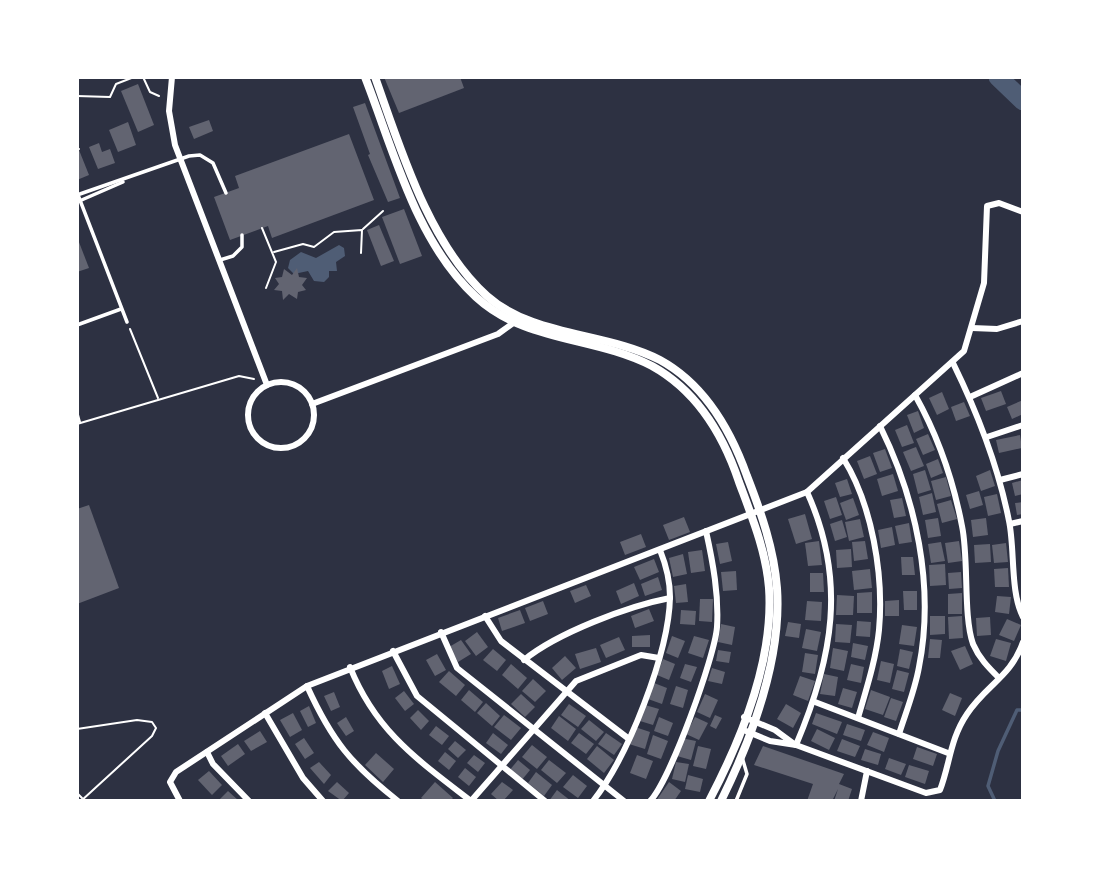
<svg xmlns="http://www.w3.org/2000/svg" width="1100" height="878" font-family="'PT Sans Narrow',sans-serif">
	<rect width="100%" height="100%" fill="#2d3142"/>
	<polygon fill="#4f5d75" points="339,245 344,248 345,256 336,262 337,271 329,271 329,277 324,282 314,281 308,271 294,274 288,268 290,260 301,252 316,258"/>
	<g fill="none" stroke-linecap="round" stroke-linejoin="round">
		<polyline stroke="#4f5d75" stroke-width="3.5" points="995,801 988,786 998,751 1017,710 1023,710"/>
		<polyline stroke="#4f5d75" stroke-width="19" points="998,77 1023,101"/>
	</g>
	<g fill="#626471">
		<polygon points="384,77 460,77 464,88 399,113"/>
		<polygon points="138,84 154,125 138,132 121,91"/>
		<polygon points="365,103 400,198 388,202 368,155 370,154 353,107"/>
		<polygon points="209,120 213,131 194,139 189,127"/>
		<polygon points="128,122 136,145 118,152 109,130"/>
		<polygon points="349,134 374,200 272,238 268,226 230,240 214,197 239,188 235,176"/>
		<polygon points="99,143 102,152 110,149 115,163 98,169 89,147"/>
		<polygon points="77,145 89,175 77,180"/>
		<polygon points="404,209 422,256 400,264 382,217"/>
		<polygon points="379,225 394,261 381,266 367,230"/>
		<polygon points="77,237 89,268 77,272"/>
		<polygon points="297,268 299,277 307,278 302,285 306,290 298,292 297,299 289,294 283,300 282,291 274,290 279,284 275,278 282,277 284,269 292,275"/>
		<polygon points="1001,391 1006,404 986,411 981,398"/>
		<polygon points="942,392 949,409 937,415 929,398"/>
		<polygon points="1023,400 1023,414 1012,419 1007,407"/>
		<polygon points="964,402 970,416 956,421 951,407"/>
		<polygon points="918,411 924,428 914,433 907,415"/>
		<polygon points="907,425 914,443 902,447 895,430"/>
		<polygon points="928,434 935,450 923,455 916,439"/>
		<polygon points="1020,435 1022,448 999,453 996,440"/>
		<polygon points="916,447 924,466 911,471 903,452"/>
		<polygon points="885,449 892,468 880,472 873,453"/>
		<polygon points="870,456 877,474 864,479 857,461"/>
		<polygon points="938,459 943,473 931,478 926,464"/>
		<polygon points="925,470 931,490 918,494 913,474"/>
		<polygon points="990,470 995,486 981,491 976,476"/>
		<polygon points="893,474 898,491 882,496 877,479"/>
		<polygon points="946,477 951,496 936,500 931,481"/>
		<polygon points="847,479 852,494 840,497 835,483"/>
		<polygon points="1023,480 1023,494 1015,496 1012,483"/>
		<polygon points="979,491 983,505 970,509 966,495"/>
		<polygon points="932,493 936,512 923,515 919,497"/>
		<polygon points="997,494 1001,513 988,516 984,497"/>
		<polygon points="836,497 842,515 830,519 824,501"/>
		<polygon points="853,498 859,515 846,520 840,503"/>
		<polygon points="902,498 906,516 894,518 890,500"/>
		<polygon points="951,500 957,519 942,523 937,504"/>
		<polygon points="1023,502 1023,514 1017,515 1015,503"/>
		<polygon points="89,505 119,588 77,604 77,509"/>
		<polygon points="805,514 812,539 796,544 788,519"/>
		<polygon points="684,517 690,532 669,540 663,525"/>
		<polygon points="938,518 941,536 928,538 925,520"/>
		<polygon points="986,518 988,535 973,537 971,520"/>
		<polygon points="860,519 864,537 849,541 845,522"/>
		<polygon points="842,520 847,537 835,541 830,524"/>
		<polygon points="909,523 912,542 899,544 895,526"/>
		<polygon points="892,527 895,545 881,548 878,530"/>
		<polygon points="641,534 646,547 625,555 620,542"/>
		<polygon points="819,541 822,565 808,566 805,543"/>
		<polygon points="865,541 868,559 854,561 852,542"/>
		<polygon points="959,541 962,561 948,563 945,543"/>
		<polygon points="728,542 732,561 720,564 716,544"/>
		<polygon points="941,542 945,561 931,563 928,544"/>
		<polygon points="1006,543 1008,562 994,563 992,545"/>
		<polygon points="990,544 991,562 975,563 974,545"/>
		<polygon points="851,549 852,567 837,568 836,550"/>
		<polygon points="702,550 705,571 691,573 688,552"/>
		<polygon points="683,554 687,574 673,577 669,558"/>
		<polygon points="901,557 913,557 915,575 902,575"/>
		<polygon points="654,559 659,572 640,580 634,567"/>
		<polygon points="945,564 946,585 930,586 929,565"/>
		<polygon points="1008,568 1009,587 995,587 994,569"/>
		<polygon points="870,569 872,588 854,590 852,571"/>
		<polygon points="736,571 737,590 723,591 721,572"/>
		<polygon points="961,572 962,588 949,589 948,573"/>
		<polygon points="810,573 823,573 824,592 810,592"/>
		<polygon points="658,577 662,590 645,596 641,584"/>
		<polygon points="634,583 639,596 621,604 616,591"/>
		<polygon points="686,584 688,602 676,603 674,586"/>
		<polygon points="586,585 591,596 575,603 570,591"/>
		<polygon points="903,591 917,591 917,610 904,610"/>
		<polygon points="872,592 872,613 857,613 857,593"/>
		<polygon points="962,593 962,614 948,614 948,594"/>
		<polygon points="837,595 854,596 853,615 836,615"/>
		<polygon points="997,596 1011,597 1009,614 995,612"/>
		<polygon points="700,599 713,599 712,622 699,621"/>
		<polygon points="899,600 899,616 885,616 885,601"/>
		<polygon points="543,601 548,614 530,621 525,608"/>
		<polygon points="807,601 822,602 821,621 805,620"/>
		<polygon points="649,609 654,621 635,628 631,616"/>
		<polygon points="520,610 525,623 502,631 498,618"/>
		<polygon points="681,610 696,611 695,625 680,624"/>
		<polygon points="930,616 945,616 945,634 930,635"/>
		<polygon points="962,616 963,638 949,639 948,617"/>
		<polygon points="990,617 991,635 977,636 976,618"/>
		<polygon points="1007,619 1021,625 1014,641 999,635"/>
		<polygon points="857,621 871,622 870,637 856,636"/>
		<polygon points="788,622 801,624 799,638 785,636"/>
		<polygon points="721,624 735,627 732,645 718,642"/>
		<polygon points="836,624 852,625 850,643 835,642"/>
		<polygon points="902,625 917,627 914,646 899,644"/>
		<polygon points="806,629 821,632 817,651 802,648"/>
		<polygon points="477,632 488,647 476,656 465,641"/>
		<polygon points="650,635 650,647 632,647 632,636"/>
		<polygon points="672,636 685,641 678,658 666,653"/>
		<polygon points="694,636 709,640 703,658 688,653"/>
		<polygon points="619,637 625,650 606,658 600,645"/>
		<polygon points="930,639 942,640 940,658 928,658"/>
		<polygon points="996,639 1011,643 1006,661 990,656"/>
		<polygon points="461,640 471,654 458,662 449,647"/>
		<polygon points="853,643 868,646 865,660 851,657"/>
		<polygon points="965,646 973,664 960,670 951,651"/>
		<polygon points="596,648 601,662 580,669 575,654"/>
		<polygon points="833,648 848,651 844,671 830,668"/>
		<polygon points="493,649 506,660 497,671 483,660"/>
		<polygon points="900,649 913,652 909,669 897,666"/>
		<polygon points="718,650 731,652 729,663 716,661"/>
		<polygon points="805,653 818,655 815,674 802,672"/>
		<polygon points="437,654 446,670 435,676 426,660"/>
		<polygon points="565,656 576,668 562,680 552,668"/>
		<polygon points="663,659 675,664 669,680 657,675"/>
		<polygon points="881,661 894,664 890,683 877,680"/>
		<polygon points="511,664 527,678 518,689 502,675"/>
		<polygon points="685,664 697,667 691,682 680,678"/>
		<polygon points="851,664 864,667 861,683 847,680"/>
		<polygon points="392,666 400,684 389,689 382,671"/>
		<polygon points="712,668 725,672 722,684 708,681"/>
		<polygon points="897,670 909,673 904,692 892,689"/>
		<polygon points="449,671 465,685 456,696 439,682"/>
		<polygon points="824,674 838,677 835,696 820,694"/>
		<polygon points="800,676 815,681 808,701 793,695"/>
		<polygon points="533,679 546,691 535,702 522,691"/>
		<polygon points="654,683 667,688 662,704 648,699"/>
		<polygon points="676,686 688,690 683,708 670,704"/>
		<polygon points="843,688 857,692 852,708 838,704"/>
		<polygon points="469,690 483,702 475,712 461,700"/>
		<polygon points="871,690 890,697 883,715 865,709"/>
		<polygon points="404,691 414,704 405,711 395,698"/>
		<polygon points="334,692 340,707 331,711 324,696"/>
		<polygon points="950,693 962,698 955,716 942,710"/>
		<polygon points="521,694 535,707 525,717 511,704"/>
		<polygon points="705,694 718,700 710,718 697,712"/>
		<polygon points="891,698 903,702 896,721 884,717"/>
		<polygon points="486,703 500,716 492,726 477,713"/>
		<polygon points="569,704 586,716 578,727 561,715"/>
		<polygon points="786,704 801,713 793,728 777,719"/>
		<polygon points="645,705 659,709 653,725 640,721"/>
		<polygon points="309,706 316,723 308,727 300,711"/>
		<polygon points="418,710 429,721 421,730 410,718"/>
		<polygon points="293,713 302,730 290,737 280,720"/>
		<polygon points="816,713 842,722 837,734 812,724"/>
		<polygon points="504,715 521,728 511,740 494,727"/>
		<polygon points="715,715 722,718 716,729 710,726"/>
		<polygon points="559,716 576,729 568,741 551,728"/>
		<polygon points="346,717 354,731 346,736 337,723"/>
		<polygon points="659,717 673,723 668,736 654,731"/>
		<polygon points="695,717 708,723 699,740 686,734"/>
		<polygon points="589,720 604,732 596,741 581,729"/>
		<polygon points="847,724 865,730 861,741 843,735"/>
		<polygon points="436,726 449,736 442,745 429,735"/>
		<polygon points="635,727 650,732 645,749 629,744"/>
		<polygon points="817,729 835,738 829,750 811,741"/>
		<polygon points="260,731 267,742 251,751 244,741"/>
		<polygon points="873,732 889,738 884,752 867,745"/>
		<polygon points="493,733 508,745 501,754 486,743"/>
		<polygon points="579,733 594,744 586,754 571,743"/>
		<polygon points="606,733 622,744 614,755 598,744"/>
		<polygon points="653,735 668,741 661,759 647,754"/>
		<polygon points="304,738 314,753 305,759 295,744"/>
		<polygon points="681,738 696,741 691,760 677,756"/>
		<polygon points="842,739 860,746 855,757 837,751"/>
		<polygon points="455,741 466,750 458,758 448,749"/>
		<polygon points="238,744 245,754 228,766 221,756"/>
		<polygon points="532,745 547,757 537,769 522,757"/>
		<polygon points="597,746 614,760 604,773 587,759"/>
		<polygon points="698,746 711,749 706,769 693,766"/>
		<polygon points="763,746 844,774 839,784 852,789 848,801 834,801 838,789 832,801 807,801 813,784 754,765"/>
		<polygon points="917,747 937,754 933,766 913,759"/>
		<polygon points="865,749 881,754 878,765 861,760"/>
		<polygon points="445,752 456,761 449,770 438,761"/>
		<polygon points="376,753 394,769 383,782 365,765"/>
		<polygon points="474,755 485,763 478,772 467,763"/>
		<polygon points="637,755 653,761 646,779 630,773"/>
		<polygon points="889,758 906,764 901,775 885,769"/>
		<polygon points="518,760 530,770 521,781 509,771"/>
		<polygon points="549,760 566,773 557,783 541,770"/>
		<polygon points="319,762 331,775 324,784 310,768"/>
		<polygon points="676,762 689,764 685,782 672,779"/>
		<polygon points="909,765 929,771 925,784 905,777"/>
		<polygon points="465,768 476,777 469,786 458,777"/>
		<polygon points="209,771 222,785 212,795 198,780"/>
		<polygon points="536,772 552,785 544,796 528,783"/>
		<polygon points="573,775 587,786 578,798 563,787"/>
		<polygon points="688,775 703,779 700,792 685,789"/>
		<polygon points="337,782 349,793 342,801 328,791"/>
		<polygon points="435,782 453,798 450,801 425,801 421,798"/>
		<polygon points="502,782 513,790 503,801 499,801 491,794"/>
		<polygon points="669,782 681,791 674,801 656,801"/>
		<polygon points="557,790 571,801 549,801"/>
		<polygon points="228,791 239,801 221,801 220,799"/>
	</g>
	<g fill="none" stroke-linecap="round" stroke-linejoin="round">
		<g stroke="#fff" stroke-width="2">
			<polyline points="143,77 150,92 159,96"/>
			<polyline points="77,96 110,97 116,84 134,77"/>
			<polyline points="77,149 79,149"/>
			<polyline points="262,228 276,262 266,288"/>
			<polyline points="363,229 383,211"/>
			<polyline points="274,252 303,244 314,247 334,232 362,230 361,253"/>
			<polyline points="130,329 158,398"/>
			<polyline points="77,411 80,422"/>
			<polyline points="77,424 239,376 254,379"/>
			<polyline points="77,729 137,720 152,722 156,728 152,736 81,801"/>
			<polyline points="77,793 82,798"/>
		</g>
		<g stroke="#fff" stroke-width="3.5">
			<polyline points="77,195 189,156 200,155 213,163 226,193"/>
			<polyline points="78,195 127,322"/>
			<polyline points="77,202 123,182"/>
			<polyline points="220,260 233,256 242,247 242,235"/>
			<polyline points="77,325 121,309"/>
			<polyline points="736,801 747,774 742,757"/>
		</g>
		<g stroke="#fff" stroke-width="6">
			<polyline points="172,77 169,111 175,145 267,385"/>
			<polyline points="972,328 997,329 1023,321"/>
			<path d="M 953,363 C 978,414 998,465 1009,521 C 1015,549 1010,592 1023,617"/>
			<circle cx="281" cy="415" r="33"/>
			<path d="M 915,395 C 938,436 953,479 962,526 C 969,559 963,616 973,644 C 979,658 988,667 999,678"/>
			<polyline points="970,397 1023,373"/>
			<polyline points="312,404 498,334 516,321"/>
			<path d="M 880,426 C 916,499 935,586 919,667 C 915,690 906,712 899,734"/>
			<polyline points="987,437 1023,425"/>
			<path d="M 843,458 C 872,504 884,575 879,630 C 876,660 866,690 858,718"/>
			<polyline points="1000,480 1023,474"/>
			<polyline points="1010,524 1023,521"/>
			<polyline points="485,616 501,641 629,739"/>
			<polyline points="441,632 457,668 624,801"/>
			<polyline points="393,651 417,696 545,801"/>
			<path d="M 524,660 C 557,633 628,606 670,598"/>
			<path d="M 350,667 C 376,732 418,760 471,801"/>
			<path d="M 307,686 C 332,741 351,764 398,801"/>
			<polyline points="815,702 948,753"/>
			<polyline points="265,713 303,778 323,801"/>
			<polyline points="744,717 775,730 794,744"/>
			<path d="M 746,731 L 770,741 L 796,745 L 926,793 L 940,790 C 950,764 950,739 967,714 C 987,684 1011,677 1023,642"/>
			<path d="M 796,745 C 833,658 847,580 807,492"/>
			<polyline points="207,752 213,764 249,801"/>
			<polyline points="180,801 170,782 176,772 307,686 807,492 964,351 984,283 987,206 999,203 1023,212"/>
			<polyline points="471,801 576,681 641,655 659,658"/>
			<path d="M 593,801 C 628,757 669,653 670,597 C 670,580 666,565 660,550"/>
			<path d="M 650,801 C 670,781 715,656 717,627 C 719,595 713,563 706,531"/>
			<polyline points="861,801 867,771"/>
		</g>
		<g stroke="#fff" stroke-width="8">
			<path d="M 365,77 C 394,151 416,242 476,297 C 526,343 594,336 652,366 C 697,391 723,434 739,482 C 752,517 766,551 769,588 C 774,659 741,740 709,801"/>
			<path d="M 375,77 C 401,150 429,244 487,296 C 533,337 606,332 660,360 C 704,384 731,431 747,476 C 761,512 774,549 777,588 C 782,659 752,738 721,801"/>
		</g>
	</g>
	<rect width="1100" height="878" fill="none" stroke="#ffffff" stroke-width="158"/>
</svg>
